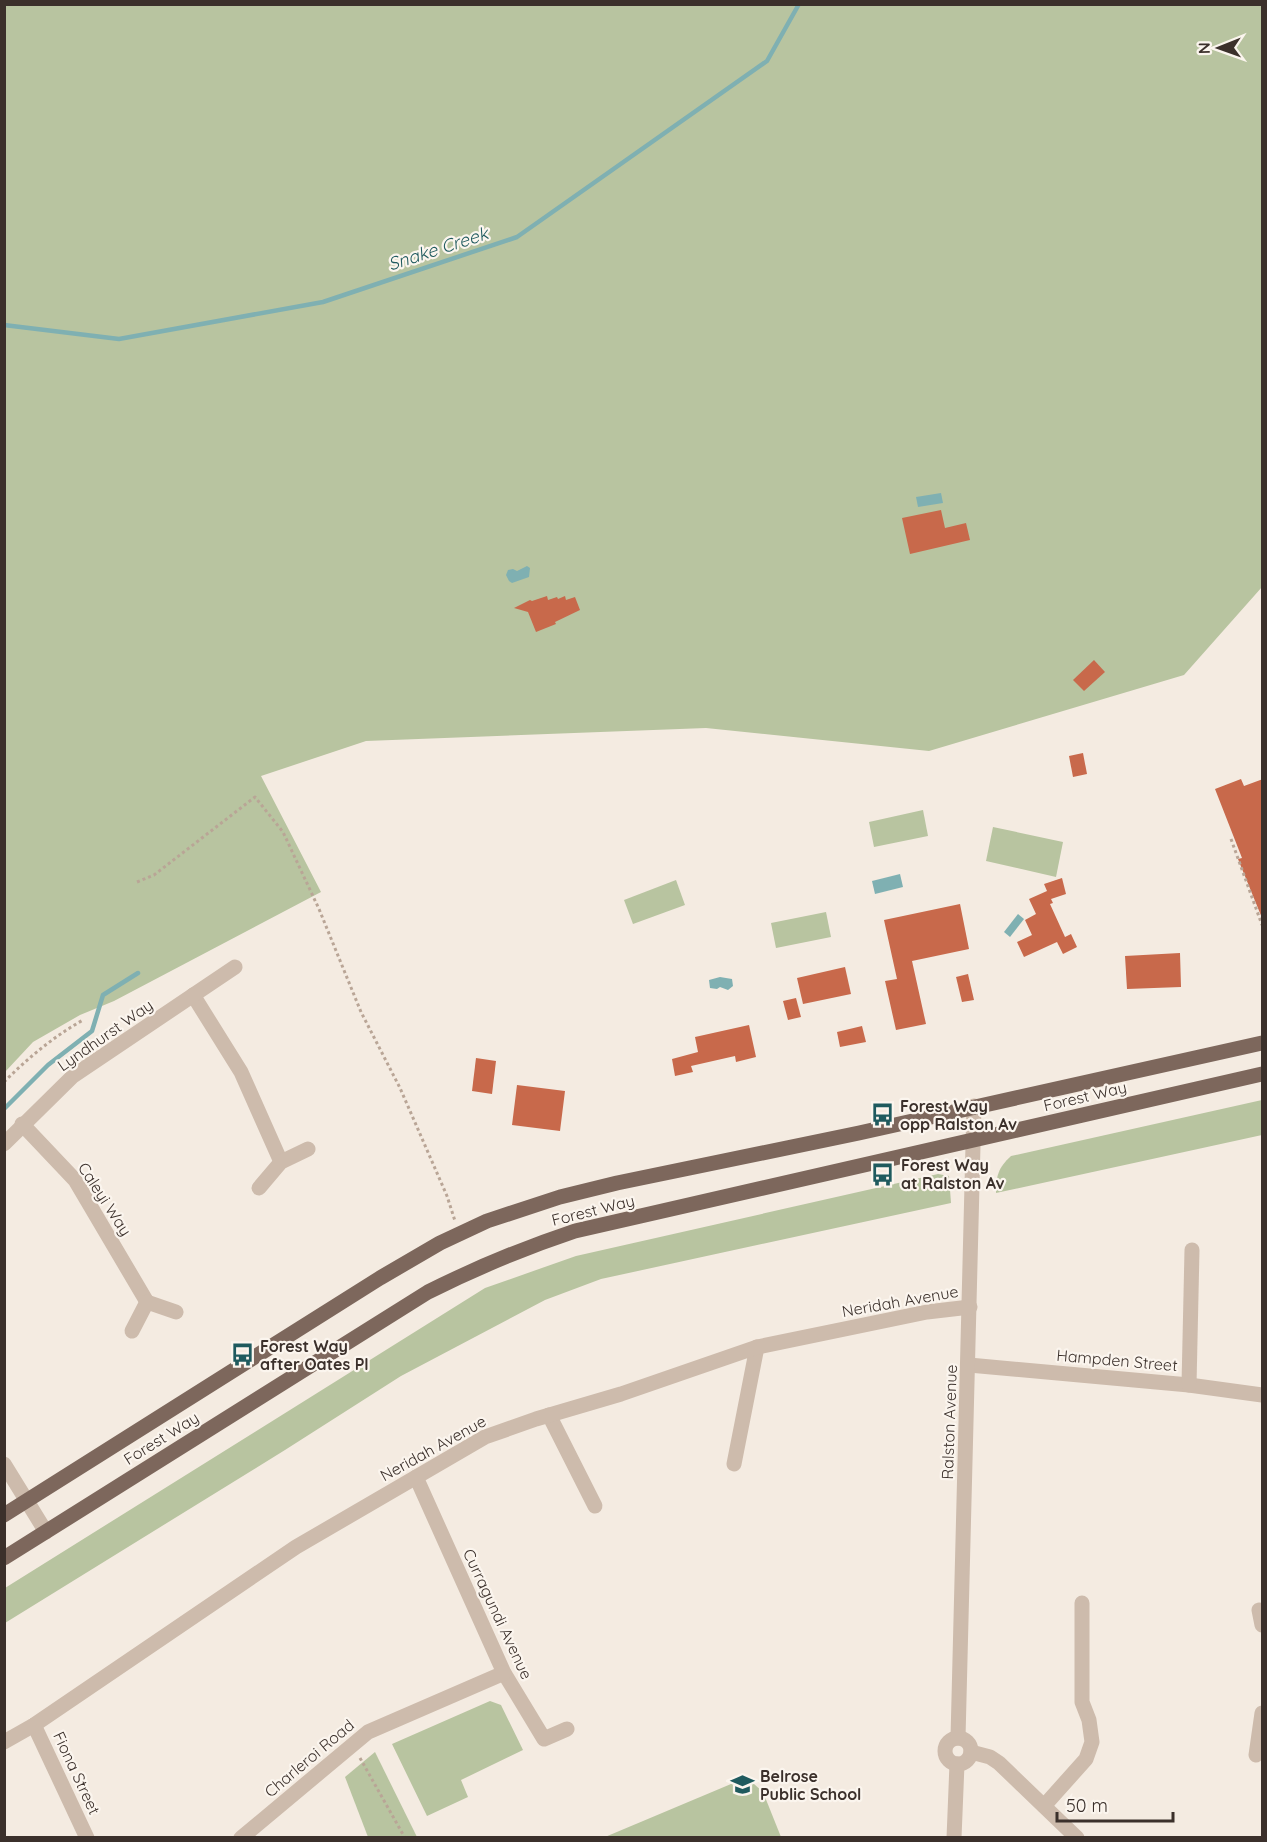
<svg xmlns="http://www.w3.org/2000/svg" width="1267" height="1842" font-family="Quicksand,sans-serif">
	<rect width="100%" height="100%" fill="#f4ebe1"/>
	<g fill="#b8c4a0">
		<polygon points="5,5 1262,5 1262,587 1184,675 929,751 706,728 366,741 261,776 321,892 114,1001 80,1015 33,1042 5,1072"/>
		<polygon points="923,810 928,836 874,847 869,822"/>
		<polygon points="993,827 1063,842 1056,877 986,861"/>
		<polygon points="676,880 685,905 633,924 624,900"/>
		<polygon points="826,912 831,937 776,948 771,923"/>
		<path d="M 1262,1100 L 1262,1135 L 996,1193 C 996,1176 998,1168 1011,1156 Z"/>
		<polygon points="938,1174 949,1176 951,1203 601,1279 545,1300 401,1376 285,1450 5,1623 5,1588 485,1288 576,1256"/>
		<polygon points="490,1701 501,1705 523,1750 461,1780 468,1797 427,1816 392,1744"/>
		<polygon points="375,1752 417,1837 368,1837 345,1777"/>
		<polygon points="744,1782 754,1784 763,1792 781,1837 605,1837 731,1784"/>
	</g>
	<g fill="#7fb0b2">
		<polygon points="941,493 943,503 918,507 916,497"/>
		<polygon points="527,566 530,568 529,577 512,583 509,581 506,575 508,570 513,569 517,571"/>
		<polygon points="900,874 903,887 875,894 872,881"/>
		<polygon points="1018,914 1024,919 1010,937 1004,932"/>
		<polygon points="720,977 732,979 733,986 728,990 720,987 717,989 710,988 709,980"/>
	</g>
	<g fill="none" stroke-linecap="round" stroke-linejoin="round">
		<g stroke="#7fb0b2" stroke-width="4.5">
			<polyline points="4,325 119,339 323,302 517,237 767,61 799,4"/>
			<polyline points="4,1109 48,1065 92,1031 103,995 138,973"/>
		</g>
	</g>
	<g fill="#c8694b">
		<polygon points="941,510 945,528 966,523 970,540 910,554 902,518"/>
		<polygon points="547,596 548,600 557,597 558,599 565,596 566,600 575,597 580,610 555,622 556,624 536,632 528,612 514,608 530,600 532,601"/>
		<polygon points="1094,660 1105,672 1084,691 1073,680"/>
		<polygon points="1083,753 1087,774 1073,777 1069,756"/>
		<polygon points="1241,779 1244,786 1263,779 1262,918 1238,859 1242,858 1215,789"/>
		<polygon points="1062,878 1066,894 1051,899 1053,903 1050,904 1065,937 1071,934 1077,947 1063,954 1057,942 1024,957 1017,942 1032,935 1025,920 1036,914 1029,899 1047,891 1044,884"/>
		<polygon points="960,904 969,949 912,961 926,1024 896,1030 885,981 897,979 884,920"/>
		<polygon points="1180,953 1181,987 1127,989 1125,956"/>
		<polygon points="845,967 851,994 803,1004 797,978"/>
		<polygon points="968,974 974,1000 962,1002 956,977"/>
		<polygon points="796,998 801,1017 788,1020 783,1001"/>
		<polygon points="749,1025 756,1057 736,1062 735,1056 691,1066 693,1072 675,1076 672,1059 698,1052 695,1037"/>
		<polygon points="862,1026 866,1042 840,1047 837,1032"/>
		<polygon points="476,1058 496,1061 492,1094 472,1091"/>
		<polygon points="517,1085 565,1091 560,1131 512,1125"/>
	</g>
	<g fill="none" stroke-linecap="round" stroke-linejoin="round">
		<g stroke="#b9a596" stroke-width="3" stroke-dasharray="3 3" stroke-linecap="butt">
			<polyline points="1231,839 1262,925"/>
			<polyline points="137,882 154,875 255,797 283,832 319,909 361,1012 400,1088 447,1196 455,1221"/>
			<path d="M 4,1082 C 28,1058 53,1037 83,1020"/>
			<polyline points="360,1758 405,1838"/>
		</g>
		<g stroke="#cdbbac" stroke-width="15">
			<polyline points="193,995 241,1072 281,1162"/>
			<polyline points="22,1124 75,1180 147,1302"/>
			<polyline points="4,1144 73,1076 235,967"/>
			<polyline points="259,1188 281,1162 308,1149"/>
			<polyline points="132,1331 147,1302 176,1312"/>
			<polyline points="969,1365 1189,1385 1262,1395"/>
			<polyline points="1189,1385 1192,1250"/>
			<polyline points="549,1415 595,1506"/>
			<polyline points="4,1464 46,1532"/>
			<polyline points="734,1464 757,1347"/>
			<polyline points="416,1477 504,1673 544,1739 567,1729"/>
			<polyline points="1259,1610 1262,1625"/>
			<polyline points="34,1725 87,1838"/>
			<circle cx="958" cy="1751" r="13"/>
			<polyline points="958,1738 974,1106"/>
			<polyline points="4,1742 34,1725 296,1547 485,1437 536,1419 621,1394 757,1347 927,1312 970,1307"/>
			<polyline points="971,1752 990,1757 999,1763 1077,1838"/>
			<polyline points="1256,1755 1262,1713"/>
			<polyline points="1044,1806 1086,1759 1092,1742 1089,1720 1082,1702 1082,1603"/>
			<polyline points="241,1838 368,1732 504,1673"/>
			<polyline points="954,1838 957,1764"/>
		</g>
		<g stroke="#7d675c" stroke-width="15">
			<polyline points="4,1515 380,1278 440,1243 487,1221 560,1197 617,1183 859,1133 1262,1043"/>
			<path d="M 4,1558 L 428,1292 C 476,1268 524,1248 575,1231 L 1262,1074"/>
		</g>
	</g>
	<defs>
		<symbol id="bus-bare" viewBox="-9 -9 18 18"><path d="M-5-6H5V4H4V6H2V4H-2V6H-4V4H-5ZM-3.5-4V0h7V-4ZM-3.5 1.2v1.5H-2V1.2ZM2 1.2v1.5H3.5V1.2Z" fill="#1f5a5e" stroke="#fbf5ee" stroke-width="2.5" paint-order="stroke"/></symbol>
		<symbol id="school-bare" viewBox="-9 -9 18 18"><path d="M0-5L7-2L0 1L-7-2ZM-4 1L0 2.5L4 1V4Q0 6-4 4Z" fill="#1f5a5e" stroke="#fbf5ee" stroke-width="2.5" paint-order="stroke"/></symbol>
	</defs>
	<g fill-rule="evenodd">
		<use href="#bus-bare" x="866" y="1098" width="33" height="33"/>
		<use href="#bus-bare" x="866" y="1158" width="33" height="33"/>
		<use href="#bus-bare" x="226" y="1338" width="33" height="33"/>
		<use href="#school-bare" x="726" y="1768" width="33" height="33"/>
	</g>
	<g text-anchor="middle" stroke-width="4.5" stroke-linejoin="round" paint-order="stroke">
		<g font-size="16" fill="#3b302b" stroke="#fbf5ee">
			<text transform="translate(105 1035) rotate(-35)" y="6">Lyndhurst Way</text>
			<text transform="translate(1085 1096) rotate(-13)" y="6">Forest Way</text>
			<text transform="translate(105 1199) rotate(57)" y="6">Caleyi Way</text>
			<text transform="translate(593 1210) rotate(-14)" y="6">Forest Way</text>
			<text transform="translate(900 1301) rotate(-10)" y="6">Neridah Avenue</text>
			<text transform="translate(1117 1360) rotate(5)" y="6">Hampden Street</text>
			<text transform="translate(949 1422) rotate(-88)" y="6">Ralston Avenue</text>
			<text transform="translate(161 1438) rotate(-32)" y="6">Forest Way</text>
			<text transform="translate(433 1448) rotate(-29)" y="6">Neridah Avenue</text>
			<text transform="translate(498 1614) rotate(65)" y="6">Curragundi Avenue</text>
			<text transform="translate(309 1758) rotate(-40)" y="6">Charleroi Road</text>
			<text transform="translate(77 1773) rotate(65)" y="6">Fiona Street</text>
		</g>
		<g font-size="16" font-weight="bold" fill="#3b302b" stroke="#fbf5ee" text-anchor="start">
			<text x="900" y="1112">Forest Way<tspan x="900" dy="18">opp Ralston Av</tspan></text>
			<text x="901" y="1171">Forest Way<tspan x="901" dy="18">at Ralston Av</tspan></text>
			<text x="260" y="1352">Forest Way<tspan x="260" dy="18">after Oates Pl</tspan></text>
			<text x="760" y="1782">Belrose<tspan x="760" dy="18">Public School</tspan></text>
		</g>
		<g font-size="18" font-style="italic" fill="#1f5a5e" stroke="#fbf5ee">
			<text transform="translate(438 249) rotate(-18)" y="6">Snake Creek</text>
		</g>
	</g>
	<rect width="1267" height="1842" fill="none" stroke="#3b302b" stroke-width="12"/>
	<g transform="translate(1219 48) rotate(269)" stroke="#fbf5ee" stroke-width="4.5" paint-order="stroke">
	<path d="M0-4.5L10 22L0 15L-10 22Z" fill="#3b302b"/>
	<text y="-9" font-size="16" font-weight="bold" text-anchor="middle" fill="#3b302b">N</text>
	</g>
	<path d="M1057 1812v9h116v-9" fill="none" stroke="#3b302b" stroke-width="3"/>
	<text x="1066" y="1812" font-size="18" fill="#3b302b" stroke="#fbf5ee" stroke-width="4.5" paint-order="stroke">50 m</text>
</svg>
